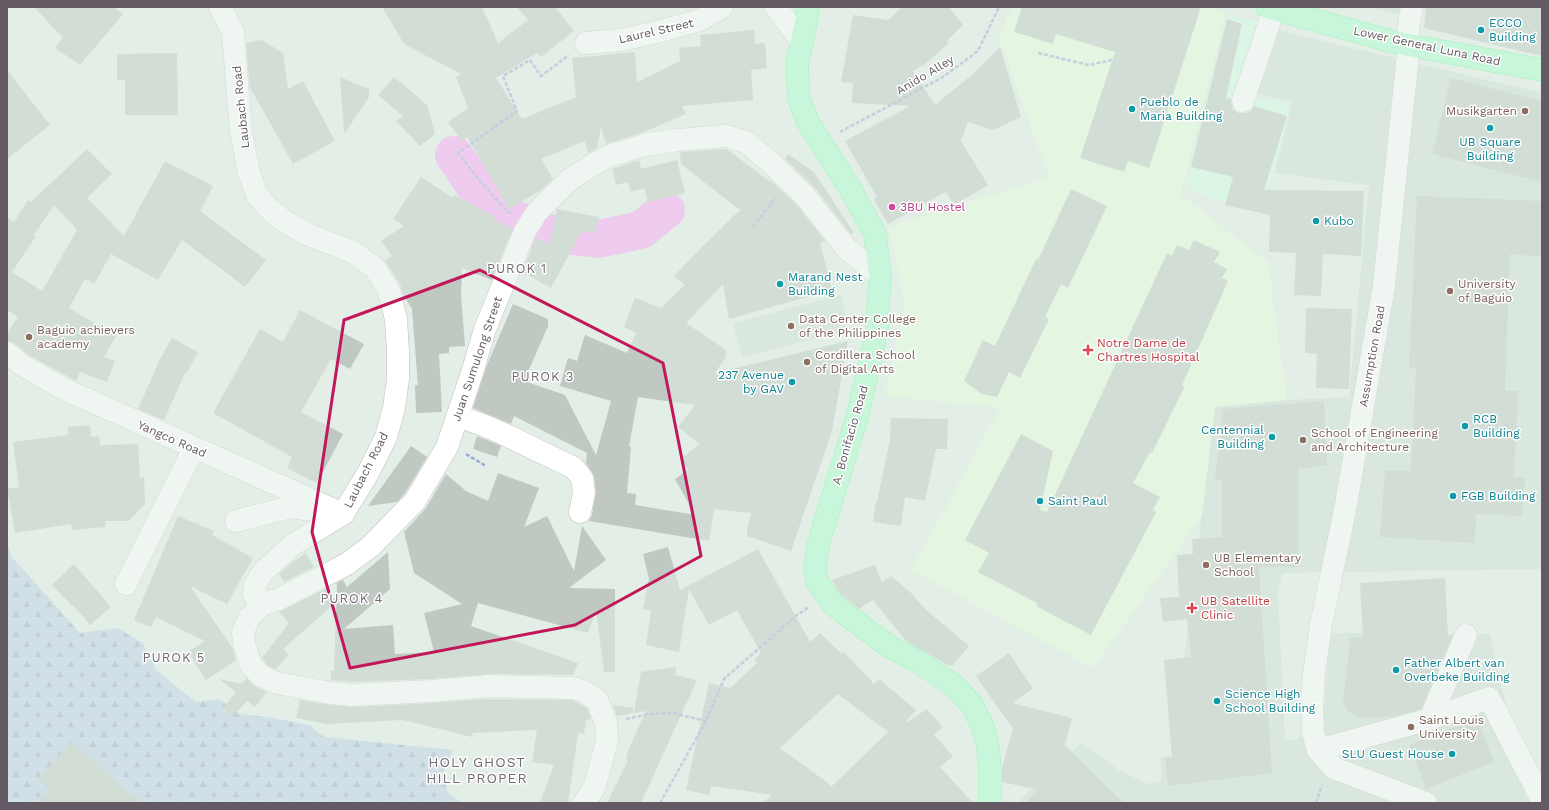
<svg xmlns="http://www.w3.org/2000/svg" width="1549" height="810" font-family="'Work Sans',sans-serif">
	<defs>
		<pattern id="forest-firs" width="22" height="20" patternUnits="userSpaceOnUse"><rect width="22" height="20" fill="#bccee8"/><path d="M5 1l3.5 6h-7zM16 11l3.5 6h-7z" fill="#9caac0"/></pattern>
	</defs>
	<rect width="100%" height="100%" fill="#e2eee6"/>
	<polygon fill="#d6ffe5" points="1226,17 1261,20 1241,93 1292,106 1260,214 1186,189"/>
	<g fill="#d0ded5">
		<polygon points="1371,7 1400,7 1399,13 1398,12 1397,14"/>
		<polygon points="1255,25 1542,93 1542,569 1282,573 1278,593 1285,740 1172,755 1215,407 1287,400 1349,397 1369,185 1275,173 1292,101 1246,92"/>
		<polygon points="841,295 849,330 742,357 733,323"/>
		<polygon points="1329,633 1490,634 1526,798 1533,803 1017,803 1081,743 1120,771 1148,784 1158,783 1162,779 1160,757 1298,739 1324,716"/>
	</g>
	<polygon fill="#e6fddc" points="1011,7 1207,7 1226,13 1181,195 1268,262 1287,400 1215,407 1202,516 1093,668 911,570 1000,408 885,396 905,304 888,227 1049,177 999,39"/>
	<polygon fill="url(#forest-firs)" points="7,542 11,556 80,633 117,628 143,643 156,670 196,702 219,699 240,714 274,718 309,725 324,737 453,750 444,771 447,792 462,803 7,803"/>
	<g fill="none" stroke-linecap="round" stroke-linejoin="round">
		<polyline stroke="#ffa1fd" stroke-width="38" points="454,155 477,189 512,218 547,233 598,239 641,230 666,210"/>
	</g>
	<g fill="#bfc9c2" fill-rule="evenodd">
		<polygon points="34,7 114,7 123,14 80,65 55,48 63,38"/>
		<polygon points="382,7 482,7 498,43 528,20 517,7 555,7 574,31 541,57 537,53 496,78 522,119 576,97 572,58 635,52 637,82 680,61 679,48 701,46 700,35 754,30 755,44 765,43 767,68 751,70 753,100 682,106 686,114 644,132 606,144 601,126 597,148 588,153 585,141 541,159 553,179 541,190 509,209 467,137 462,141 448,122 468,108 456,77 461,74 404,44"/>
		<polygon points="902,7 949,7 963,25 947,41 949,43 925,64 913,71 935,105 974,73 1000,47 1021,117 993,130 968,122 961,141 988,185 954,205 946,192 888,224 874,199 877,197 845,141 910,106 852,103 853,83 841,82 853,15 888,20"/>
		<polygon points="1022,7 1201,7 1149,168 1128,161 1124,172 1080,158 1115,52 1056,34 1053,44 1014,32"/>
		<polygon points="1426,7 1542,7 1542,56 1424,28"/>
		<polygon points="1227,19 1242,24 1226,98 1231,99 1231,104 1233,109 1239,113 1246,113 1251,111 1254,106 1287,116 1264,190 1364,191 1361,256 1323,254 1321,296 1294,295 1296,253 1269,252 1270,215 1225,205 1233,177 1191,167"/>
		<polygon points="262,40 283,53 288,89 303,81 335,141 293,164 251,89 250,89 246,43"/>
		<polygon points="177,53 178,115 125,115 125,80 117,80 117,54"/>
		<polygon points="7,70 50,125 7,159"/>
		<polygon points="340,77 369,89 369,97 344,134"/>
		<polygon points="394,77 427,105 435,134 420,146 396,121 403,116 378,95"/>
		<polygon points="1451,78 1542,101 1542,182 1432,154"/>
		<path d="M 87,149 L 112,174 L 87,198 L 124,236 L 165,161 L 213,186 L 200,211 L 266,260 L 245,287 L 182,240 L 158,280 L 111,254 L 94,284 L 85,279 L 69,308 L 116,336 L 104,357 L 115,361 L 107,382 L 80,372 L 76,381 L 29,355 L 14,343 L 7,341 L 7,334 L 18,317 L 7,310 L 7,217 L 14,222 L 28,200 L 31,202 ZM 54,205 L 77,230 L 42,291 L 12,272 L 36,236 L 34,235 Z"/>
		<path d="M 725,149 L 728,150 L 769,181 L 770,180 L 796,204 L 825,241 L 820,243 L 832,290 L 729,319 L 723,284 L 686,323 L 726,350 L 726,357 L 715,373 L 848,341 L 832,431 L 791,551 L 747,536 L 747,530 L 751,513 L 714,509 L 709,541 L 589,521 L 592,515 L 596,492 L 594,476 L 586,463 L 587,453 L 514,416 L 511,424 L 473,408 L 487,365 L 513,304 L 548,319 L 548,326 L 524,381 L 565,395 L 596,455 L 611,401 L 560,386 L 568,358 L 577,361 L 585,335 L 627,353 L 636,333 L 624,327 L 635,298 L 661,308 L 685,285 L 674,276 L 703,246 L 740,210 L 681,164 L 680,152 ZM 638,397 L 695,405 L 678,427 L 700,444 L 680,459 L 688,470 L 675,479 L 695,515 L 635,505 L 636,494 L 627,493 L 631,447 L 629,446 Z"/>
		<polygon points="788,154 814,172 854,233 851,234 815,188 785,159"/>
		<polygon points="639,160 641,169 677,160 685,193 648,202 644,188 631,192 628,182 616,185 612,169"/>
		<polygon points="421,177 453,198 454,195 496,217 492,219 513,228 492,280 462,268 461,295 465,346 449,347 449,353 439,354 442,412 416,413 415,385 418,385 412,309 403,294 400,284 385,261 392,256 381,241 404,226 393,219"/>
		<polygon points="1071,189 1107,206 1068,288 1061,284 1045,317 1049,319 1020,378 1009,372 997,397 982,394 964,381 983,340 995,346 1036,259 1038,260"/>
		<polygon points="1417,196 1542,201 1542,257 1510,254 1505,391 1518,391 1514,477 1525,478 1522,516 1476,514 1475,543 1380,537 1385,470 1411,471 1416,368 1409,367"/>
		<polygon points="557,209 599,217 595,233 582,231 551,288 522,272 536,238 550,244"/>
		<polygon points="1194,240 1220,252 1214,262 1227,269 1222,278 1228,281 1182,385 1185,386 1152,453 1150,452 1133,483 1160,497 1153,510 1156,512 1091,635 1036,606 1037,603 978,572 989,553 965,540 1021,434 1053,451 1040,510 1047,512 1167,253 1172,256 1177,245 1189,250"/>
		<polygon points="1306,308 1352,309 1349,389 1316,388 1317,354 1305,353"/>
		<polygon points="300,310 364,344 350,369 331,359 301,412 343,434 317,483 287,468 292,457 213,413 260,329 283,342"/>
		<polygon points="172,338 198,352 186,374 185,373 164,420 138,409 159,361"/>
		<polygon points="1324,401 1327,465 1298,469 1299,567 1259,567 1272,773 1168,786 1165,758 1172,758 1164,660 1191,657 1187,619 1163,622 1160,598 1179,597 1177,555 1193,554 1192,539 1222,537 1222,479 1215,480 1223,409"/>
		<polygon points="891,418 948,419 947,449 936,449 925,501 905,497 901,526 873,522 876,501 877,502 890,439"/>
		<polygon points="90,425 91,437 99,436 100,445 138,444 140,478 144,477 145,504 129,521 105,521 106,527 72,530 71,524 15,533 7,489 19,487 13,442 68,435 68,427"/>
		<polygon points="477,436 501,446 497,457 473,449"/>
		<polygon points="411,446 427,457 405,493 397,502 368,506"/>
		<polygon points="498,473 539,488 524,527 547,516 574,571 582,526 606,560 569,588 615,589 615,672 604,672 596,611 588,633 478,603 471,626 578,663 573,675 489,674 431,679 352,682 331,680 331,671 334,671 337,583 343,580 347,587 388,552 390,589 344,629 393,625 395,654 434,652 424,613 462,604 414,573 404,532 426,508 446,474 466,491 488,501"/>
		<polygon points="178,516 214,531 212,535 253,558 227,604 190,586 233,649 236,660 206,680 188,652 205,641 156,617 151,627 134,620"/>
		<path d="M 668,547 L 680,590 L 758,549 L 810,642 L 820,633 L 842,654 L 844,652 L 874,684 L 879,679 L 916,710 L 906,721 L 907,722 L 927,709 L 943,727 L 934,735 L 953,756 L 940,767 L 973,803 L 762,803 L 772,795 L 711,786 L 709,795 L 686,790 L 709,683 L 730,688 L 757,663 L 754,660 L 761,653 L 737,610 L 709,625 L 689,589 L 679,652 L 646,645 L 651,611 L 643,609 L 649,579 L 643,554 ZM 838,694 L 888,732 L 831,787 L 828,783 L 780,748 Z"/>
		<polygon points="306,553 314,567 284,582 279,574 293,562"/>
		<polygon points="74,564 111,607 90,625 73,605 72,606 52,585"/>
		<polygon points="875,565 882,583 891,576 911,593 926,610 969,646 953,665 948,665 907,642 873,600 859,609 841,595 832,580"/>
		<polygon points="1445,578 1448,636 1452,636 1421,709 1392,717 1359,717 1349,712 1343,702 1350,638 1363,637 1360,583"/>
		<polygon points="327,588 336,602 283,649 289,654 276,669 268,666 262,658 289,623 279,612"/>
		<polygon points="1009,653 1033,689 1012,703 1072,718 1065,745 1124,803 1025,803 1038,790 1002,782 1002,768 1013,729 976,676"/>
		<polygon points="676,667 675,675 697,680 641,803 607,803 628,760 626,760 628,751 646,711 634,713 641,672"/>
		<polygon points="246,678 256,687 267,692 255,707 247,701 233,716 223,708 236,692 219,679 242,684"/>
		<polygon points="489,699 572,700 587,708 591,719 586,720 584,734 578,733 568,803 540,803 554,765 532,762 537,730 473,733 472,737 403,720 326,724 296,718 300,700 330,705 353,707 433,703"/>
		<polygon points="613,705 633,708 633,713 617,716"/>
		<polygon points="1477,718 1494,762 1426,789 1409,745"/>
		<polygon points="72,742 141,803 38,803 51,789 38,778"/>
	</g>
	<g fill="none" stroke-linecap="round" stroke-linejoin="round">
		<defs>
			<g id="minor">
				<polyline points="220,7 233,32 241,131 249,173 257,195 269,209 287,223 309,235 353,252 375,268 389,291 396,319 398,352 398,379 394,408 386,437 368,473 343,514 291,546 263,572 255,585 254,594 257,600 264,603 270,602 279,599 347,564 370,547 415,501 447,447 472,373 485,329 525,231 537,212 568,181 594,164 611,155 645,145 678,140 726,136 746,142 769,161 805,196 847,249 880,275"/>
				<polyline points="776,7 801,41"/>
				<polyline points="1412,7 1408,31 1409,45 1384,286 1345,510 1321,625 1314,673 1312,705 1313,732 1318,750 1334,768 1426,803"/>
				<polyline points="586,43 621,40 661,31 700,20 722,7"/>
				<polyline points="1243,101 1274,9"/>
				<polyline points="7,353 22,365 64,389 343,514"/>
				<polyline points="458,416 483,425 508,436 574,468 582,478 584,493 580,512"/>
				<polyline points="236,521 291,507 320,511"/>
				<polyline points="126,584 194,448"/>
				<polyline points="264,603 249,618 243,632 244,643 251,665 261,676 277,683 331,693 352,695 432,691 489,686 574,688 585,692 597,700 606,723 607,741 594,788 584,803"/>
				<polyline points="1430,719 1466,635"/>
				<polyline points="1318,750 1430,719 1489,698 1542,800"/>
			</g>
			<g id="major">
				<polyline points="808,7 807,18 797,64 799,99 808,122 851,190 875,234 880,275 877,327 873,348 857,417 818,545 815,568 817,581 832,603 841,611 890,647 917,661 955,686 972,705 983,727 988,748 990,768 990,803"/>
				<polyline points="1267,7 1398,43 1542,70"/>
			</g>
		</defs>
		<use href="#minor" stroke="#c4bcc2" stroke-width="23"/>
		<use href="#major" stroke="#4cfd83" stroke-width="23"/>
		<g stroke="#9ea7db" stroke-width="2.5" stroke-dasharray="4 2" stroke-linecap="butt">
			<polyline points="1038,53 1089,65 1112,60"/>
			<polyline points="840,132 943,77 978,51 999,7"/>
			<polyline points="511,213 508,212 481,182 458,153 517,111 503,76 530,60 541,76 569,55"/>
			<polyline points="753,227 776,197"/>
			<polyline points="466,454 486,466"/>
			<polyline points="626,719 649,714 673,713 706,721"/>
			<polyline points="660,803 706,721 724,679 797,615 809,607"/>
			<polyline points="1316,803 1322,785"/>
		</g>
		<use href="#minor" stroke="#fff" stroke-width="22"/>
		<use href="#major" stroke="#a6ffcc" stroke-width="22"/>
	</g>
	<path d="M0 0H1549V810H0ZM 480,270 L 663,363 L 701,556 L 575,625 L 350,668 L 312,532 L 344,320 Z" fill="#e2eee6" fill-opacity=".55" fill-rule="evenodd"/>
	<path fill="none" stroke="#c2185b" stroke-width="3" stroke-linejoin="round" d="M 480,270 L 663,363 L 701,556 L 575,625 L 350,668 L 312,532 L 344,320 Z"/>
	<g fill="#0f9aa8" stroke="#fff" stroke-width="1.5">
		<circle cx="1481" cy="30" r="4"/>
		<circle cx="1132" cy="109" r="4"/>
		<circle cx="1490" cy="128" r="4"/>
		<circle cx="1316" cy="221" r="4"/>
		<circle cx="780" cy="284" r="4"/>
		<circle cx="792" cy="382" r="4"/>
		<circle cx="1465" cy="426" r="4"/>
		<circle cx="1272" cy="437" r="4"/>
		<circle cx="1453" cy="496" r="4"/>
		<circle cx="1040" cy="501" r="4"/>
		<circle cx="1396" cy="670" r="4"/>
		<circle cx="1217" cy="701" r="4"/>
		<circle cx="1452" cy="754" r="4"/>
	</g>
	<g fill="#8d6e63" stroke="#fff" stroke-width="1.5">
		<circle cx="1525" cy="111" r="4"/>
		<circle cx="1450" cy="291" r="4"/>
		<circle cx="791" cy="326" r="4"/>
		<circle cx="29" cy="337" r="4"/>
		<circle cx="807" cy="362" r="4"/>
		<circle cx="1303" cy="440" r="4"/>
		<circle cx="1206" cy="565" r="4"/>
		<circle cx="1411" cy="727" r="4"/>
	</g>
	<circle fill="#d1479c" stroke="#fff" stroke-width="1.5" cx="892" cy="207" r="4"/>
	<g fill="#e0444e" stroke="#fff" stroke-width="1.5">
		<path d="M1086 344h4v4h4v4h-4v4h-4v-4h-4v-4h4z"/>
		<path d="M1190 602h4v4h4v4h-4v4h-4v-4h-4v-4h4z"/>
	</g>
	<g text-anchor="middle" stroke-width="3" stroke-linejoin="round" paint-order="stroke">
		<g font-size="12" fill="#0d838f" stroke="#fff" text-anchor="start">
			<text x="1489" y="27">ECCO<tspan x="1489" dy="14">Building</tspan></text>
			<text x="1140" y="106">Pueblo de<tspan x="1140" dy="14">Maria Building</tspan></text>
			<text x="1490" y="146" text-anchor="middle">UB Square<tspan x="1490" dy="14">Building</tspan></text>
			<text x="1324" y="225">Kubo</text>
			<text x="788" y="281">Marand Nest<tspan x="788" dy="14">Building</tspan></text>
			<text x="784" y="379" text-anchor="end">237 Avenue<tspan x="784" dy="14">by GAV</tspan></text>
			<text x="1473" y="423">RCB<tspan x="1473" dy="14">Building</tspan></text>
			<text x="1264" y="434" text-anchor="end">Centennial<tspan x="1264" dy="14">Building</tspan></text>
			<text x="1461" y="500">FGB Building</text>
			<text x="1048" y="505">Saint Paul</text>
			<text x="1404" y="667">Father Albert van<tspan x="1404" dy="14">Overbeke Building</tspan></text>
			<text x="1225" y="698">Science High<tspan x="1225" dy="14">School Building</tspan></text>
			<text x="1444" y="758" text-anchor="end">SLU Guest House</text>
		</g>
		<g font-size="12" fill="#645a63" stroke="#fff">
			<text transform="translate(656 31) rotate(-13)" y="4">Laurel Street</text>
			<text transform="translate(1427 46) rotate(12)" y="4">Lower General Luna Road</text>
			<text transform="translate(925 75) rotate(-31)" y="4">Anido Alley</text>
			<text transform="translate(241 107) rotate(-96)" y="4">Laubach Road</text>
			<text transform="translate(1372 356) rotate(-80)" y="4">Assumption Road</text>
			<text transform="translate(477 359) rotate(-71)" y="4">Juan Sumulong Street</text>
			<text transform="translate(850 435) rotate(-74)" y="4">A. Bonifacio Road</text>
			<text transform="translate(172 439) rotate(24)" y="4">Yangco Road</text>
			<text transform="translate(366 470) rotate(-63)" y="4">Laubach Road</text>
		</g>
		<g font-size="12" fill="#785e54" stroke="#fff" text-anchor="start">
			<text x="1517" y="115" text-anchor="end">Musikgarten</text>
			<text x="1458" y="288">University<tspan x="1458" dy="14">of Baguio</tspan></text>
			<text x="799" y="323">Data Center College<tspan x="799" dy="14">of the Philippines</tspan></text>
			<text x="37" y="334">Baguio achievers<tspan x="37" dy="14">academy</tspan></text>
			<text x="815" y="359">Cordillera School<tspan x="815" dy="14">of Digital Arts</tspan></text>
			<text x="1311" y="437">School of Engineering<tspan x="1311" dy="14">and Architecture</tspan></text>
			<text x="1214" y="562">UB Elementary<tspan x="1214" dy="14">School</tspan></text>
			<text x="1419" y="724">Saint Louis<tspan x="1419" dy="14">University</tspan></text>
		</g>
		<g font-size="12" fill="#b23c85" stroke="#fff" text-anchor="start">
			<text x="900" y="211">3BU Hostel</text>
		</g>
		<g font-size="12" fill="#be3a42" stroke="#fff" text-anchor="start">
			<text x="1097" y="347">Notre Dame de<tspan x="1097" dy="14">Chartres Hospital</tspan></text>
			<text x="1201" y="605">UB Satellite<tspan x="1201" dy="14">Clinic</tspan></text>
		</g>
		<g font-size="13" letter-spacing="1" fill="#766b75" stroke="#fff">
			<text x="517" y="273">PUROK 1</text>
			<text x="543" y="381">PUROK 3</text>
			<text x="352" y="603">PUROK 4</text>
			<text x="174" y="662">PUROK 5</text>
		</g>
		<g font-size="14" letter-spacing="1" fill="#766b75" stroke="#fff">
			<text x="477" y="767">HOLY GHOST<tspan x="477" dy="16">HILL PROPER</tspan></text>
		</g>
	</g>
	<rect width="1549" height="810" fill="none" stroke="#645a63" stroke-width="16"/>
</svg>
